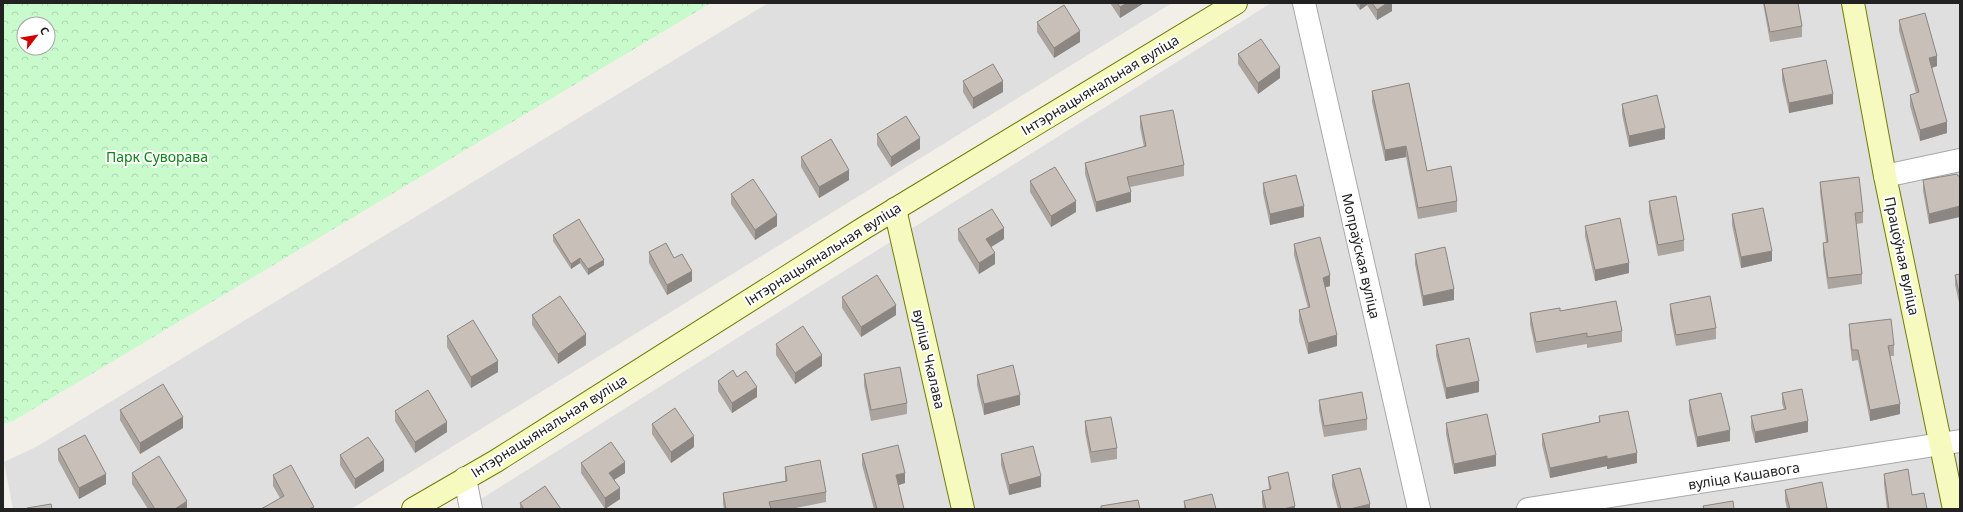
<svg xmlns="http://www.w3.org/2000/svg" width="1963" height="512" font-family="'Noto Sans',sans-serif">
	<defs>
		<pattern id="park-crowns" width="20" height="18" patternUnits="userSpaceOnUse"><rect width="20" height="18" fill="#c8facc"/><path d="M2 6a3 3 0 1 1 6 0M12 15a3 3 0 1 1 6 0" fill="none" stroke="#acd6af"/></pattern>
	</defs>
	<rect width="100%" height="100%" fill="#f2efe9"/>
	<g fill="#e0dfdf">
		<polygon points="768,3 1172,3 351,509 13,509 4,462 36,447"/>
		<polygon points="1271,3 1960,3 1960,509 465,509"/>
	</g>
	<path fill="url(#park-crowns)" fill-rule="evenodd" d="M 3,3 L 711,3 L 13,421 L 3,424 ZM 24,24 L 48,24 L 48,48 L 24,48 Z"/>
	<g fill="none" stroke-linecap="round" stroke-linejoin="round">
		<defs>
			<g id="street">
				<polyline points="1304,3 1419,509"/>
				<polyline points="1885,176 1960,160"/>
				<polyline points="465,478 471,509"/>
				<polyline points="1528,509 1960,441"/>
			</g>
			<g id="secondary">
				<polyline points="1853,3 1885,176 1954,509"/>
				<polyline points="895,209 963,509"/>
				<polyline points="413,509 496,461 864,228 1236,3"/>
			</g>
		</defs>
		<use href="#street" stroke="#a9a9a9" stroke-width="24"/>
		<use href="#secondary" stroke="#707d05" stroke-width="24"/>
		<use href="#street" stroke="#fff" stroke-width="22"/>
		<use href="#secondary" stroke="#f7fabf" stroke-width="22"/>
	</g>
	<g fill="#aba49e">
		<polygon points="1110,3 1144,3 1120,18"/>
		<polygon points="1355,3 1392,3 1392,11 1377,20 1367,5 1360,10"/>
		<polygon points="1763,3 1798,3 1802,26 1802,37 1770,42"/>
		<polygon points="1899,20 1937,66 1931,68 1947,133 1920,141 1910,106 1910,95 1916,93 1899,31"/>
		<polygon points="1037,22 1080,42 1054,58 1037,32"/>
		<polygon points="1238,54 1280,78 1258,94 1238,64"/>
		<polygon points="1782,69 1833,104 1789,113 1782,80"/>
		<polygon points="963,81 1003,92 973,109 963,92"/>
		<polygon points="1372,91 1427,171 1457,201 1457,212 1418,219 1406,157 1385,161 1372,102"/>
		<polygon points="1622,104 1665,139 1629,147 1622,114"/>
		<polygon points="1140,116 1184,165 1184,176 1130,187 1131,202 1096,212 1085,174 1085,163 1144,147 1140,127"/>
		<polygon points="877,134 920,149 891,167 877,145"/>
		<polygon points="801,157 849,180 819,198 801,167"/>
		<polygon points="1958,176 1929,224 1923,191 1923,180"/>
		<polygon points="1030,181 1076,212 1051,227 1030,192"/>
		<polygon points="1820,182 1863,212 1863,223 1856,224 1862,274 1862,284 1828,289 1823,254 1823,243 1826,243 1820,192"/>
		<polygon points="1263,183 1304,217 1270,225 1263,193"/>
		<polygon points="731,194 777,226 755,240 731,204"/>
		<polygon points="1649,201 1684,240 1684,251 1658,256 1649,212"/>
		<polygon points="1732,214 1772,261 1741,268 1732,225"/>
		<polygon points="1585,226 1629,273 1595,281 1585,236"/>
		<polygon points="958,229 1004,239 991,247 995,264 979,274 958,240"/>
		<polygon points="553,235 604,265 588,275 580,263 571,269 553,241"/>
		<polygon points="1294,244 1330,286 1325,287 1337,346 1308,354 1299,321 1299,310 1308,308 1294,255"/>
		<polygon points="649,252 674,258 692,281 667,295 649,263"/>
		<polygon points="1415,254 1454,300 1423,306 1415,264"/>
		<polygon points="1960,274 1960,307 1955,285 1955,275"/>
		<polygon points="842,297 896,315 861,337 842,308"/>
		<polygon points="1670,304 1716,328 1716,339 1676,346 1670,314"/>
		<polygon points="1560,311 1622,331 1622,342 1587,348 1587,344 1536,353 1530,324 1530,313"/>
		<polygon points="532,315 586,345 558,364 532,325"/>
		<polygon points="1849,324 1894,345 1894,356 1890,356 1900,414 1870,421 1858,360 1852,361 1849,335"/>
		<polygon points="447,336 498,372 471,388 447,347"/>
		<polygon points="776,344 822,366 795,384 776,355"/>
		<polygon points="1436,345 1479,392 1446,399 1436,355"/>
		<polygon points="864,374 907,403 907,414 871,421 864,385"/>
		<polygon points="977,375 1020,405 984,415 977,385"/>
		<polygon points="737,377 757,397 732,413 718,391 718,381"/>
		<polygon points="1782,393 1808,432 1755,443 1751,427 1751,416 1784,410 1782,403"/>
		<polygon points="1319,400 1367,419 1367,430 1324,437 1319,410"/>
		<polygon points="1689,400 1730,441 1697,447 1689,411"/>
		<polygon points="120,410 183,428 140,454 120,420"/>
		<polygon points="395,411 447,432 415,453 395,421"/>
		<polygon points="1599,416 1637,463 1607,469 1607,466 1550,478 1542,445 1542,434 1599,422"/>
		<polygon points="1085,421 1117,448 1117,459 1091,463 1085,432"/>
		<polygon points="1446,423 1496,466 1454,474 1446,434"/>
		<polygon points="652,424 694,447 671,463 652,434"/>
		<polygon points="58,449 106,484 79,499 58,460"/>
		<polygon points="862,454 905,483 898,485 904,509 874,509 862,465"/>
		<polygon points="1001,454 1041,487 1009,495 1001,465"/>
		<polygon points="340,455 384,471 355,489 340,465"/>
		<polygon points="581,463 625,473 614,480 620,499 605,509 581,473"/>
		<polygon points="785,467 826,492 826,502 791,509 724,509 723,504 723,493 785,481"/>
		<polygon points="132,473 187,509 148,509 132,484"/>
		<polygon points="1884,474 1912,495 1927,509 1887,509 1884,484"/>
		<polygon points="273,475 314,509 280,498 273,486"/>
		<polygon points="1332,475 1370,509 1338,509 1332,486"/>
		<polygon points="1268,477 1295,509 1263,509 1262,502 1262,491 1269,490"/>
		<polygon points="1785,490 1827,509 1787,509 1785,500"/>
		<polygon points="1184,501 1216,509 1184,509"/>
		<polygon points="520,503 561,509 520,509"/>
	</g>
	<g fill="#8b8681">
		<polygon points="1127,3 1144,3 1120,18 1120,7"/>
		<polygon points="1360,3 1367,3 1367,5 1360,10"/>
		<polygon points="1387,3 1392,3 1392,11 1377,20 1377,10"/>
		<polygon points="1080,31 1080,42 1054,58 1054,48"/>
		<polygon points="1937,56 1937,66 1929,69 1929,58"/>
		<polygon points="1280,67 1280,78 1258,94 1258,83"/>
		<polygon points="1003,81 1003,92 973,109 973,98"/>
		<polygon points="1833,94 1833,104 1789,113 1789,103"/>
		<polygon points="1947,122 1947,133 1920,141 1920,130"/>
		<polygon points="1665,128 1665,139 1629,147 1629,136"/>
		<polygon points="920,138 920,149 891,167 891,157"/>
		<polygon points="1406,146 1406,157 1385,161 1385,150"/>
		<polygon points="849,170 849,180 819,198 819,187"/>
		<polygon points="1131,192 1131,202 1096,212 1096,202"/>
		<polygon points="1076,201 1076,212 1051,227 1051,216"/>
		<polygon points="1304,206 1304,217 1270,225 1270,214"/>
		<polygon points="1960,206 1960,217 1929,224 1929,214"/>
		<polygon points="777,215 777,226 755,240 755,230"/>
		<polygon points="1004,228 1004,239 986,250 986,239"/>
		<polygon points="1772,251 1772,261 1741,268 1741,257"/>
		<polygon points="995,253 995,264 979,274 979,263"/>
		<polygon points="580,258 580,263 571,269 571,264"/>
		<polygon points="604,260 604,265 588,275 588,269"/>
		<polygon points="1629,263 1629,273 1595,281 1595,270"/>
		<polygon points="692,271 692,281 667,295 667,285"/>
		<polygon points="1330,275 1330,286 1323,288 1323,278"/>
		<polygon points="1454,289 1454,300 1423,306 1423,296"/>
		<polygon points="896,305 896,315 861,337 861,327"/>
		<polygon points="586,334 586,345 558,364 558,354"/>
		<polygon points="1337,335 1337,346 1308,354 1308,343"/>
		<polygon points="822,355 822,366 795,384 795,373"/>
		<polygon points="498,361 498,372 471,388 471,377"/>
		<polygon points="1479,381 1479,392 1446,399 1446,388"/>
		<polygon points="757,387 757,397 732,413 732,403"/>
		<polygon points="1020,395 1020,405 984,415 984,404"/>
		<polygon points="1900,404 1900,414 1870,421 1870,410"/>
		<polygon points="183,417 183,428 140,454 140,443"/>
		<polygon points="1808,421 1808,432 1755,443 1755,432"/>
		<polygon points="447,422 447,432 415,453 415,442"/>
		<polygon points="1730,430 1730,441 1697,447 1697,437"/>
		<polygon points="694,436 694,447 671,463 671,452"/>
		<polygon points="1637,453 1637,463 1607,469 1607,459"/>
		<polygon points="1496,455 1496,466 1454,474 1454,464"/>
		<polygon points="1607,456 1607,466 1550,478 1550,468"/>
		<polygon points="384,460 384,471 355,489 355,479"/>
		<polygon points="625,462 625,473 609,483 609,473"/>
		<polygon points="905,473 905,483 896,486 896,475"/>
		<polygon points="106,474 106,484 79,499 79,488"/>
		<polygon points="1041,476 1041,487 1009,495 1009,485"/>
		<polygon points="620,488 620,499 605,509 605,498"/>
		<polygon points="187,501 187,509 175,509"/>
		<polygon points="1370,504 1370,509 1350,509"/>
		<polygon points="1295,506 1295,509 1284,509"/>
	</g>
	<g fill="#c7bfb8" stroke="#8b8681">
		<polygon points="1117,3 1127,3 1120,7"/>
		<polygon points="1372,3 1387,3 1377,10"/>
		<polygon points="1764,3 1798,3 1802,26 1770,32"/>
		<polygon points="1064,5 1080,31 1054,48 1037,22"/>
		<polygon points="1925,13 1937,56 1929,58 1947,122 1920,130 1910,95 1919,92 1899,20"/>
		<polygon points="1261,39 1280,67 1258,83 1238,54"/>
		<polygon points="1826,60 1833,94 1789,103 1782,69"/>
		<polygon points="993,64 1003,81 973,98 963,81"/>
		<polygon points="1409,83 1427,171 1451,166 1457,201 1418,208 1406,146 1385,150 1372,91"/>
		<polygon points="1657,95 1665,128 1629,136 1622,104"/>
		<polygon points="1173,110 1184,165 1127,177 1131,192 1096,202 1085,163 1146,146 1140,116"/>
		<polygon points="906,116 920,138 891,157 877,134"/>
		<polygon points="831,139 849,170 819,187 801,157"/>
		<polygon points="1055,167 1076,201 1051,216 1030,181"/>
		<polygon points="1957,174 1958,176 1960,176 1960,206 1929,214 1923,180"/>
		<polygon points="1296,175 1304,206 1270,214 1263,183"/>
		<polygon points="1859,177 1863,212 1855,213 1862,274 1828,278 1823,243 1828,242 1820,182"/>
		<polygon points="753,179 777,215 755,230 731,194"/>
		<polygon points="1676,196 1684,240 1658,245 1649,201"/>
		<polygon points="1763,208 1772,251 1741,257 1732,214"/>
		<polygon points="992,209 1004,228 986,239 995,253 979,263 958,229"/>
		<polygon points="1620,218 1629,263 1595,270 1585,226"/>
		<polygon points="579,219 604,260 588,269 580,258 571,264 553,235"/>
		<polygon points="1320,237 1330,275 1323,278 1337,335 1308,343 1299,310 1310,307 1294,244"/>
		<polygon points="666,243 674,258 682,254 692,271 667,285 649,252"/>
		<polygon points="1445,247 1454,289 1423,296 1415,254"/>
		<polygon points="1960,274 1960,297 1955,275"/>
		<polygon points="877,275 896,305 861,327 842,297"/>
		<polygon points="560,296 586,334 558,354 532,315"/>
		<polygon points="1710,296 1716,328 1676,335 1670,304"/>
		<polygon points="1616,301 1622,331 1587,337 1587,333 1536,342 1530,313 1560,308 1560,311"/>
		<polygon points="1891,319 1894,345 1888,346 1900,404 1870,410 1858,350 1852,350 1849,324"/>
		<polygon points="473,320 498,361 471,377 447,336"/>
		<polygon points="803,326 822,355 795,373 776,344"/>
		<polygon points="1469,338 1479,381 1446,388 1436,345"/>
		<polygon points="1013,365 1020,395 984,404 977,375"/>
		<polygon points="900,367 907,403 871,410 864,374"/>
		<polygon points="733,370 737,377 746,371 757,387 732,403 718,381"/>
		<polygon points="163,384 183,417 140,443 120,410"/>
		<polygon points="1802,389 1808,421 1755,432 1751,416 1786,409 1782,393"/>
		<polygon points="428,390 447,422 415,442 395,411"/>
		<polygon points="1362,392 1367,419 1324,426 1319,400"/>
		<polygon points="1721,393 1730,430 1697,437 1689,400"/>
		<polygon points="675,408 694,436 671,452 652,424"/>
		<polygon points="1628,411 1637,453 1607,459 1607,456 1550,468 1542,434 1600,422 1599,416"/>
		<polygon points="1487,414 1496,455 1454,464 1446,423"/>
		<polygon points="1111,417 1117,448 1091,452 1085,421"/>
		<polygon points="85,435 106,474 79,488 58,449"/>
		<polygon points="368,437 384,460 355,479 340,455"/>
		<polygon points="611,442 625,462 609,473 620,488 605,498 581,463"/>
		<polygon points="898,445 905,473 896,475 904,509 877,509 862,454"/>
		<polygon points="1033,446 1041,476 1009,485 1001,454"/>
		<polygon points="159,456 187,501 175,509 155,509 132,473"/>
		<polygon points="820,460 826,492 769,502 771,509 726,509 723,493 787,481 785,467"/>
		<polygon points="291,465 314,507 309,509 261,509 284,496 273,475"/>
		<polygon points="1360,468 1370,504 1350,509 1341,509 1332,475"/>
		<polygon points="1908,469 1912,495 1924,493 1927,509 1889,509 1884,474"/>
		<polygon points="1288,472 1295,506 1284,509 1266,509 1262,491 1271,489 1268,477"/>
		<polygon points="1822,482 1827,508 1821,509 1790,509 1785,490"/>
		<polygon points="545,486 561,509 524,509 520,503"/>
		<polygon points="1212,494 1216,509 1186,509 1184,501"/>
		<polygon points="1138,500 1140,509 1101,509 1101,506"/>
		<polygon points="1733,501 1734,509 1704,509 1703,506"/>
		<polygon points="51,504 52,509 27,509 27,508"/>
	</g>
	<g text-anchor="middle" stroke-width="4" stroke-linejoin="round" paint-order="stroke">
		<g font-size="14" fill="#222" stroke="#fff">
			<text transform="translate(1100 85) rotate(-31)" y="5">Інтэрнацыянальная вуліца</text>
			<text transform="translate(823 254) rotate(-32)" y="5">Інтэрнацыянальная вуліца</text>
			<text transform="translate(1361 256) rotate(77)" y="5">Мопраўская вуліца</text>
			<text transform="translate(1902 256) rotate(78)" y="5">Працоўная вуліца</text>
			<text transform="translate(929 359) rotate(77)" y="5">вуліца Чкалава</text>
			<text transform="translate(549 426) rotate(-32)" y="5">Інтэрнацыянальная вуліца</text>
			<text transform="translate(1744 476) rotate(-9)" y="5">вуліца Кашавога</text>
		</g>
		<g font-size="14" fill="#0c8416" stroke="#fff">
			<text x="157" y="162">Парк Суворава</text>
		</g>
	</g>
	<rect width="1963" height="512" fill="none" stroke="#222222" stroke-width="8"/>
	<g transform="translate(36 36) rotate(59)"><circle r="19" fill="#ffffff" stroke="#a7a7a7"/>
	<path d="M0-3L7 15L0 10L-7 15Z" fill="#d40000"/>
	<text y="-6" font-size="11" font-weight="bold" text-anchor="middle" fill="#222222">С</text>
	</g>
</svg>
